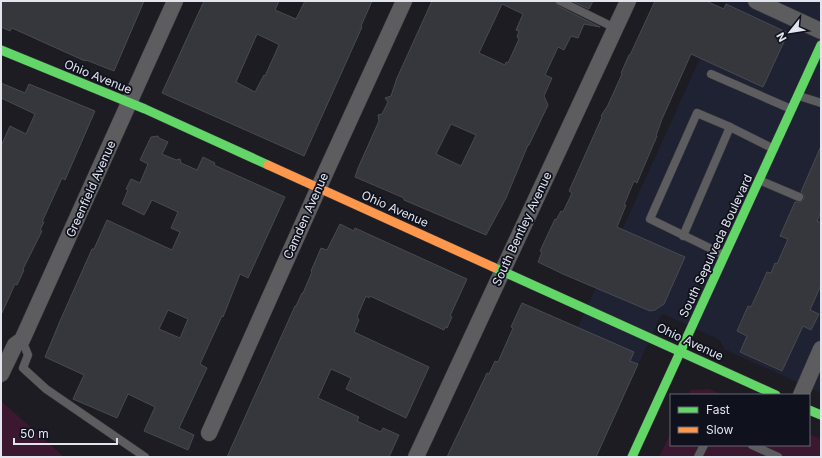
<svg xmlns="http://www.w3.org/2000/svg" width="822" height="458" font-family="Inter,sans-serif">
	<rect width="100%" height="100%" fill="#1c1c22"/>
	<polygon fill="#1f2232" points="726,1 821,1 821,393 724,349 720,340 663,314 661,315 596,457 519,457"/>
	<g fill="#3b182f">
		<polygon points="709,389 723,395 688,395 690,390"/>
		<polygon points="1,401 64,457 1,457"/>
		<polygon points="671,432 671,445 809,445 809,434 821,439 821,457 659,457"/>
	</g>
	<g fill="#35373d" stroke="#474a50" fill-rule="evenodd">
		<polygon points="1,1 144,1 114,71 86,60 85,61 12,28 10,31 1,27"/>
		<path d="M 204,1 L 279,1 L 275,10 L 296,19 L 305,1 L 372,1 L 361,26 L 362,27 L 304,156 L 162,93 ZM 257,34 L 278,44 L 279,45 L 265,76 L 264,75 L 255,92 L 236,82 Z"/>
		<path d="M 432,1 L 555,1 L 558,6 L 600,27 L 584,24 L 578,38 L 571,36 L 564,50 L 558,47 L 545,75 L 552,78 L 544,96 L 548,105 L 529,145 L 528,145 L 506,198 L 486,235 L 404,200 L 404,198 L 355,177 L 358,168 L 379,121 L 378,115 L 382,114 L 388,102 L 385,98 L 391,96 L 397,78 ZM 502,4 L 523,14 L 516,30 L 519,31 L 517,37 L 519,39 L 508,63 L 506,62 L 505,65 L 479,53 ZM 451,124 L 476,135 L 461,166 L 436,154 Z"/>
		<polygon points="572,1 593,1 589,9"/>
		<polygon points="655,1 706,1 724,9 726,4 788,33 763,87 691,54 662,119 656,136 657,136 642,171 637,183 634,181 624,205 626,205 617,227 685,257 664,304 655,310 650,311 563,274 538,262 542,252 540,251 555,219 556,220 561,211 563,212 572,193 569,191 602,117 601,116 608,105 622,74 621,73 629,55 630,55"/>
		<polygon points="1,83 25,93 29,84 95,111 65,180 62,178 42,222 44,222 40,230 42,231 23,269 24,270 17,285 15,284 1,315 1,146 10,126 26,134 35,114 1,98"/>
		<path d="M 158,136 L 159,138 L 168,142 L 162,154 L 176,160 L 180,159 L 181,163 L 197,170 L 203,157 L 215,163 L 214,165 L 285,197 L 248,278 L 240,274 L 223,317 L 222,316 L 200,364 L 207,368 L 179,428 L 194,435 L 188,450 L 144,431 L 155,407 L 128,394 L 117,418 L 73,399 L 84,375 L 45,357 L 60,321 L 92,249 L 94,249 L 107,220 L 172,250 L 180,232 L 171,228 L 178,212 L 152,200 L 144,215 L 122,204 L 128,190 L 126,189 L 131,179 L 140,183 L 148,164 L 140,160 L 151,137 ZM 168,310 L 188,319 L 180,338 L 159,329 Z"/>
		<polygon points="821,146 821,212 817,221 821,223 821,285 810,310 819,314 811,330 803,326 782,371 740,352 747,336 737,331 748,306 751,307 767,272 771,273 775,263 777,264 788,239 780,236 795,202 800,202 804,199 804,196 801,192"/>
		<polygon points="340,224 354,231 355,228 467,279 450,316 452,317 447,328 445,327 444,330 370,296 369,298 366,296 357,317 359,320 354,332 429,367 406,418 346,389 351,378 331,369 318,398 359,417 357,421 381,432 383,428 399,435 389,457 227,457 295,306 296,306 302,293 303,293 312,272 311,271 321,248 327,250"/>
		<polygon points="522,303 634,352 630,361 638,364 596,457 447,457 487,373 489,374 495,361 498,362 513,328 511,327"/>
	</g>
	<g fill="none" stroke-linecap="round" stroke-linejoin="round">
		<defs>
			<g id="lane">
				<polyline points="560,1 615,28"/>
				<polyline points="711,74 791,109"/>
				<polyline points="799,96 821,103"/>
				<polyline points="730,127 774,149"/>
				<polyline points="759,180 799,197"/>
				<polyline points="683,236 730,127 697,113 650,219 724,255"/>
				<polyline points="22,340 28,355 23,368 46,389 145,457"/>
				<polyline points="752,445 778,457"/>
				<polyline points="698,457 704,445"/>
			</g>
			<g id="street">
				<polyline points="756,1 821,31"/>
				<polyline points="1,374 15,345 22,340 175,1"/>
				<polyline points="801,395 821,349"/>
				<polyline points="209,433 328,167 404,1"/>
				<polyline points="416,457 628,1"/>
			</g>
			<g id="fast">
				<polyline points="1,50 145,109 268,165"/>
				<polyline points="493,267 776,395"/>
				<polyline points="809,410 821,415"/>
				<polyline points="632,457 821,45"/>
			</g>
			<polyline id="slow" points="268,165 493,267"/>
		</defs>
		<use href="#lane" stroke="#39393e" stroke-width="9"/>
		<use href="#street" stroke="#39393e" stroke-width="17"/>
		<use href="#fast" stroke="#39393e" stroke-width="10"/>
		<use href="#slow" stroke="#39393e" stroke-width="10"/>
		<use href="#lane" stroke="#5d5c5f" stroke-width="8"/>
		<use href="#street" stroke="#5d5c5f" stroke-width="16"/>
		<use href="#fast" stroke="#63d668" stroke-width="9"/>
		<use href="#slow" stroke="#ff974d" stroke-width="9"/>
	</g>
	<g text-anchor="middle" stroke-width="3.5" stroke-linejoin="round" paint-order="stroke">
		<g font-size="12" fill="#e3e5ee" stroke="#0f111d">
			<text transform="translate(98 77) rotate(22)" y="4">Ohio Avenue</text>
			<text transform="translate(91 189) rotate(-66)" y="4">Greenfield Avenue</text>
			<text transform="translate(395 209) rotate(24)" y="4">Ohio Avenue</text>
			<text transform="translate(306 216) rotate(-66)" y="4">Camden Avenue</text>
			<text transform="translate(522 229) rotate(-65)" y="4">South Bentley Avenue</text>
			<text transform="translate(716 246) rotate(-65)" y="4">South Sepulveda Boulevard</text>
			<text transform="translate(690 342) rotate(25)" y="4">Ohio Avenue</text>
		</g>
	</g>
	<rect width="822" height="458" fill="none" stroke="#e3e5ee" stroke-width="4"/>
	<rect x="670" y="394" width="140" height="52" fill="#0f111d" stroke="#646671"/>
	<rect x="678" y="407" width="20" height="6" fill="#63d668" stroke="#646671"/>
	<text x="706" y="414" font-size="12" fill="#e3e5ee">Fast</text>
	<rect x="678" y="427" width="20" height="6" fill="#ff974d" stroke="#646671"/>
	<text x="706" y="434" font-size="12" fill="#e3e5ee">Slow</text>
	<g transform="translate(790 32) rotate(240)" stroke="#0f111d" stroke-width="3" paint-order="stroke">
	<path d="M0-3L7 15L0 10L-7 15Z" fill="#e3e5ee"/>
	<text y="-6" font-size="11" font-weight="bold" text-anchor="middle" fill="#e3e5ee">N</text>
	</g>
	<path d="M14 438v6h103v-6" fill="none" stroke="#e3e5ee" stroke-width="2"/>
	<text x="20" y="438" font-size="12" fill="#e3e5ee" stroke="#0f111d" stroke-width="3" paint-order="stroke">50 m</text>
</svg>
